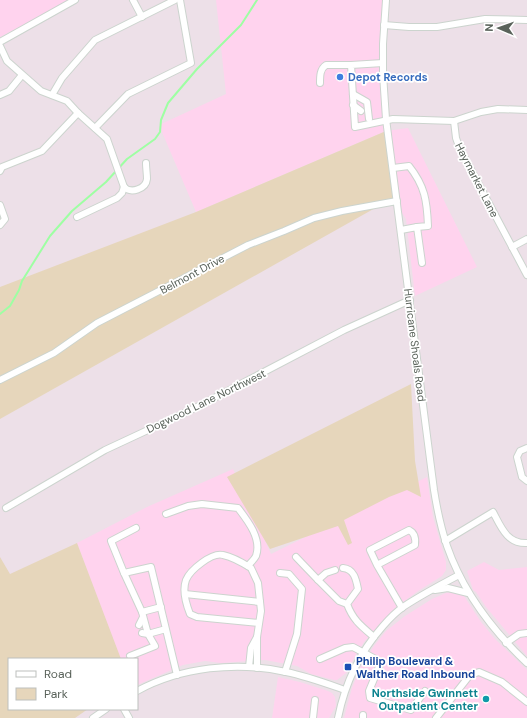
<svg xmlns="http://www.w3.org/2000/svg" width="527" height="718" font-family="'DM Sans',sans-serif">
	<rect width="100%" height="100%" fill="#ede0e8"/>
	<g fill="#ffd3ee">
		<polygon points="0,0 73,0 0,37"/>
		<polygon points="216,0 388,0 384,118 386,131 408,128 477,267 415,296 406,219 393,199 386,131 196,212 159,125 226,94"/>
		<polygon points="233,469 271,554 427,477 433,517 446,562 446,570 442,576 418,591 394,609 364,642 354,658 346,673 337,680 334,680 311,674 297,666 265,660 221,663 205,661 183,665 137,685 137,659 119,659 77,543 147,507"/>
		<polygon points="484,562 499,570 527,567 527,656 486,607 476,592 473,590 467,571"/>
		<polygon points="454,592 464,596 481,622 495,639 527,670 527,718 344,718 352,688 361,666 374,646 386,631 405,616 432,599 446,593"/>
		<polygon points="278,677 300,682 328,691 332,693 335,697 336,706 329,718 272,718"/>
	</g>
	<g fill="#e6d6bb">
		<polygon points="386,131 393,198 0,419 0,287 196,212"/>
		<polygon points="411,384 415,461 421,497 407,490 389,497 344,520 352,543 348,545 338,526 270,549 227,477"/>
		<polygon points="77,543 121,659 9,659 9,709 88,709 75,718 0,718 0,557 10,574"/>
	</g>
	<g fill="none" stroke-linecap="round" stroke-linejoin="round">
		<polyline stroke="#9effa3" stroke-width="2" points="0,314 10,306 19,290 22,281 50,236 72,211 106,182 127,159 155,139 160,132 161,120 168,103 197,69 241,25 257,0"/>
		<defs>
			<g id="minor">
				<polyline points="133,0 142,17"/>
				<path d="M 386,0 L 383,44 L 383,74 L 386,119 L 434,490 C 437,509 441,528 447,546 C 463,592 492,630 527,663"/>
				<polyline points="384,25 409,27 437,27 485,19 527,20"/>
				<polyline points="0,42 75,0"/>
				<polyline points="0,46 7,61 41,91 67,101 78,113 107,139 124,187"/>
				<polyline points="383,63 351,65 355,127 393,119 454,121 481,112 498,109 527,110"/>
				<path d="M 320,83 C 320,76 320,69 326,65 L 351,65"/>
				<polyline points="353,94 367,102 369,119"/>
				<polyline points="0,95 9,91 22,75"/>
				<polyline points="52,95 62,78 95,40 175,0"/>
				<polyline points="353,105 361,111"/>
				<polyline points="454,121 456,138 460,149 527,275"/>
				<polyline points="95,128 128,94 191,63 180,0"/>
				<path d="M 393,168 L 409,166 C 425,186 427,201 428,226 L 417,227"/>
				<polyline points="0,171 2,167 42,151 78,113"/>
				<path d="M 124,187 C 131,194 146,189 147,179 C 147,174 146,168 146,163"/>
				<polyline points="0,205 5,219 0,225"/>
				<polyline points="77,217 117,198 122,193 124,187"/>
				<polyline points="401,230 417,227 422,263"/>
				<polyline points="512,247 527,239"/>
				<polyline points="0,380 54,353 97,323 248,245 284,231 314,218 342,211 397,201"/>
				<polyline points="527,448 520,451 517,457 522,477 527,481"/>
				<polyline points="6,508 105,450 195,408 344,330 410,300"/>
				<path d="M 166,514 L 188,506 L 202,504 L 238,508 C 248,521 262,539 256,556 C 254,560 250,563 248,566"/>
				<path d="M 445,541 L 493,512 C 501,527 507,544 527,543"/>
				<polyline points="296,557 318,580"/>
				<path d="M 377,565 L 415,545 C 416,538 415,533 409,530 L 370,550 L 377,565 L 402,608"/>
				<path d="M 343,568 C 354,569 356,579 358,589 L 347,604 C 353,620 361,626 374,637"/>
				<polyline points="335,570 326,573 318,580 339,601 347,604"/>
				<polyline points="124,573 111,541 136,528"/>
				<polyline points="280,573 289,574 302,589 297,634 285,672"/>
				<polyline points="435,590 448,588 468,593"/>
				<polyline points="185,594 260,602"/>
				<polyline points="142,612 161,607"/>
				<polyline points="139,625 143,617"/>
				<polyline points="166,629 148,634 142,612 124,573 151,567 177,675"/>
				<polyline points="506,643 519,634 527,633"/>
				<polyline points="130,656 155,646 148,634 142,633"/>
				<polyline points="320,659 345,648 353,647 381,662 369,691 370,698 411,710 425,691"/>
				<polyline points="249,667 251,648 257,637"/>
				<path d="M 257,668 L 257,637 L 261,611 L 258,583 L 251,568 C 243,563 233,557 223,555 C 212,552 190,570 186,580 C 182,591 186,604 190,614 L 197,617 L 259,623"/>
				<path d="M 137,691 C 181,667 237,661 286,672 C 306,676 325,683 345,690"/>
				<polyline points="124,709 129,718"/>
				<polyline points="93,718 106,709"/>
				<polyline points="313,718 315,700"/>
				<path d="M 338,718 C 345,683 359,653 383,626 C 389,619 396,612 403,607 C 421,595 440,585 459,575"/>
				<polyline points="363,718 363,715"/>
				<polyline points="436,718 470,675 479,672 502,682 527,702"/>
			</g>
		</defs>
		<use href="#minor" stroke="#ccd4ce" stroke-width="8"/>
		<use href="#minor" stroke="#fff" stroke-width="6"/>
	</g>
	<circle fill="#3f7fe0" stroke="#fff" stroke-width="1.5" cx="340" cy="77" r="4"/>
	<rect fill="#1a4fb4" stroke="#fff" stroke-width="1.5" x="344" y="663" width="8" height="8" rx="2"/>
	<circle fill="#0f9aa8" stroke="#fff" stroke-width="1.5" cx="486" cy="699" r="4"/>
	<g text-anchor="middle" stroke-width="3.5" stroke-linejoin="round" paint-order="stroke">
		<g font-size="11" font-weight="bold" fill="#366cbe" stroke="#fff" text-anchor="start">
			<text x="348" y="81">Depot Records</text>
		</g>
		<g font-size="11" fill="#59625a" stroke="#fff">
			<text transform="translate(477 180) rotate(63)" y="4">Haymarket Lane</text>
			<text transform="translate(192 274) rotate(-28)" y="4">Belmont Drive</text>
			<text transform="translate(415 345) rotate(83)" y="4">Hurricane Shoals Road</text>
			<text transform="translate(206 401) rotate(-26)" y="4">Dogwood Lane Northwest</text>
		</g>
		<g font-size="11" font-weight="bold" fill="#164399" stroke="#fff" text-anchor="start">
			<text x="356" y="665">Philip Boulevard &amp;<tspan x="356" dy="13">Walther Road Inbound</tspan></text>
		</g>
		<g font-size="11" font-weight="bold" fill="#0d838f" stroke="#fff" text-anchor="end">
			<text x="478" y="697">Northside Gwinnett<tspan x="478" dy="13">Outpatient Center</tspan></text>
		</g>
	</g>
	<rect x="8" y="658" width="130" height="52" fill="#ffffff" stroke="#bdc0bd"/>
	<rect x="16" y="671" width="20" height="6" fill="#ffffff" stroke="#bdc0bd"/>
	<text x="44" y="678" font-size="12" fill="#59625a">Road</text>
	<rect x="16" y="688" width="20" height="12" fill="#e6d6bb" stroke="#bdc0bd"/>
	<text x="44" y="698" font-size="12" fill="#59625a">Park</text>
	<g transform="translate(499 28) rotate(272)" stroke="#ffffff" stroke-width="3" paint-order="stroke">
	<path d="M0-3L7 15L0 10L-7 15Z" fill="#59625a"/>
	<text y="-6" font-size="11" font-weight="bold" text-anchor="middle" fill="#59625a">N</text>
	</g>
</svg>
